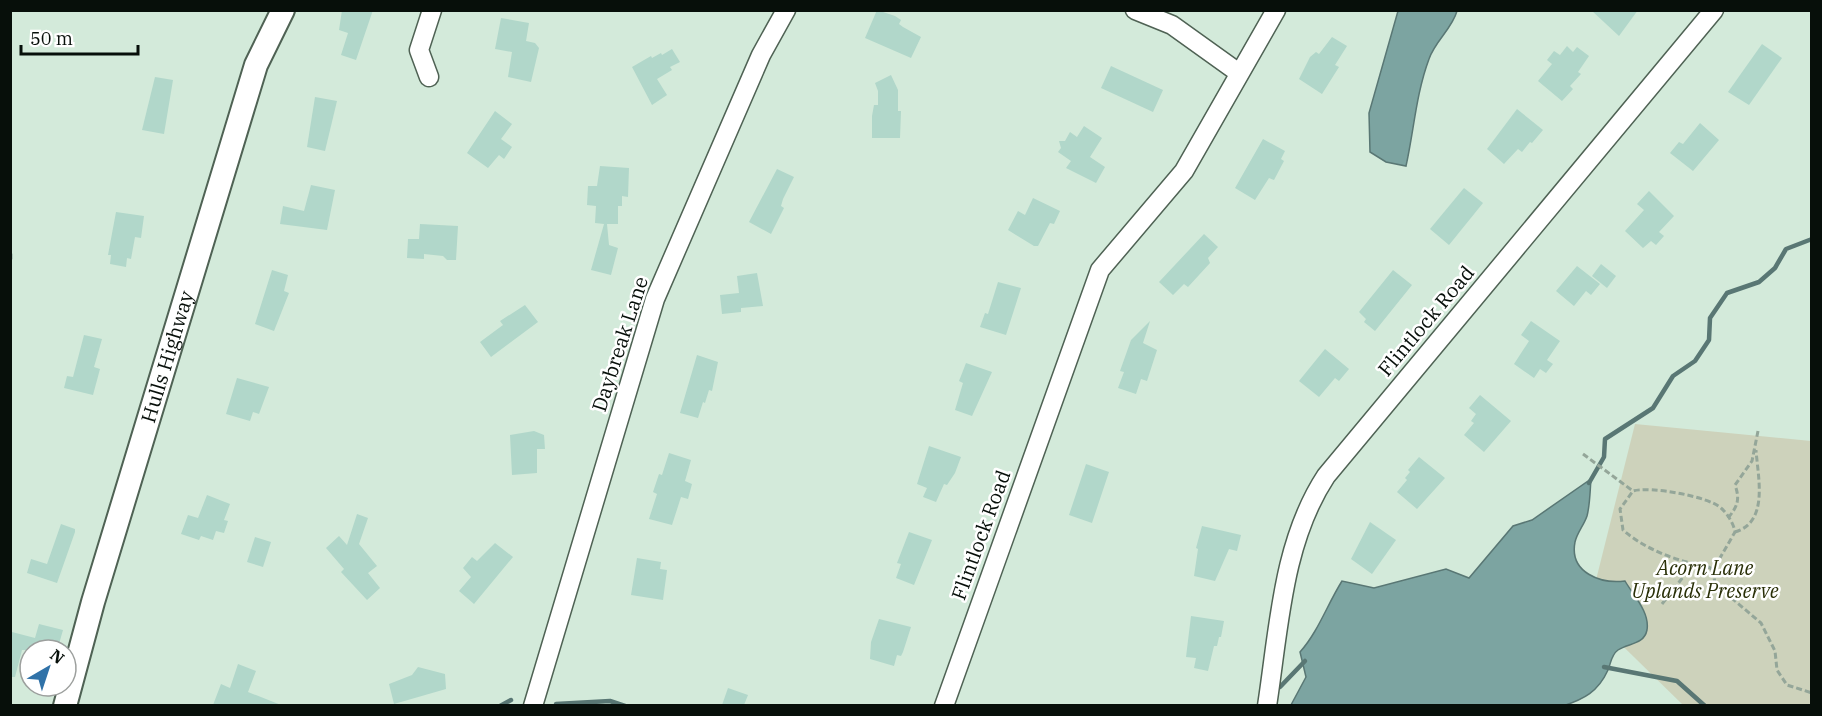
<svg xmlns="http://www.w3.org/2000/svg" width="1822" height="716" font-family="'IBM Plex Serif',serif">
	<rect width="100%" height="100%" fill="#d3eada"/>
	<polygon fill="#cdd2bb" points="1635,424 1811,441 1811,705 1683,705 1588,612"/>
	<g fill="#7ca4a1" stroke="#597774" stroke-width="1.5">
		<path d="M 1398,11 L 1457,11 C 1452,29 1435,41 1429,59 C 1416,94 1414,130 1406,166 L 1386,162 L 1370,152 L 1369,113 Z"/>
		<path d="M 1591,479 C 1590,491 1590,505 1587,516 C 1584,525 1577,533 1575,542 C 1569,573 1601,584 1625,581 C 1633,595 1650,612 1647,630 C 1644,645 1628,643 1618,650 C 1611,655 1611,663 1608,670 C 1598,692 1584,699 1563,706 L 1291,705 L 1306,677 L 1300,652 C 1318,632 1327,605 1342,581 L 1374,588 L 1446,569 L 1469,578 L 1513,526 L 1532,520 Z"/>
	</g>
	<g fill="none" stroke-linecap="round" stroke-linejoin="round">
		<g stroke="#597774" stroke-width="4.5">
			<polyline points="10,254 10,259"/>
			<polyline points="1589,483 1604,457 1605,439 1653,408 1673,376 1695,361 1709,340 1710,318 1727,293 1759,282 1775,268 1786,249 1812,239"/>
			<polyline points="1604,667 1677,681 1705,706"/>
			<polyline points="1280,687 1305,661"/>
			<polyline points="556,704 610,701 625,706"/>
			<polyline points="500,706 511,700"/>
		</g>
	</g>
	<g fill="#b1d7ca">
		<polygon points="342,10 373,10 356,60 341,55 348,33 339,30"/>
		<polygon points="877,10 895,16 901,20 899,24 903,27 921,37 911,58 865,38"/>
		<polygon points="1591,10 1638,10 1619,36"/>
		<polygon points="501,18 529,23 526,41 535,43 539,48 531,82 508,77 512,52 495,49"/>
		<polygon points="1332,37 1347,46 1335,65 1339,67 1322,94 1299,79 1310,57 1316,52 1319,54"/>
		<polygon points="1762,44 1782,58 1749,105 1728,92"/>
		<polygon points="1567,46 1573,52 1577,47 1589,56 1578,72 1581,74 1570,86 1573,89 1562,101 1538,81 1552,64 1547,60 1554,51 1560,55"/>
		<polygon points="672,49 680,62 670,67 672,70 657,79 667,95 652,105 632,67 651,56 652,58 661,53 662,55"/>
		<polygon points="1111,66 1163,90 1153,112 1101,88"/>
		<polygon points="891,75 898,90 898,111 901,111 900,138 872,138 872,116 874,105 878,105 878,91 875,83"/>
		<polygon points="155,77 173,80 164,134 142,130"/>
		<polygon points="315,97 337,101 325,151 307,147"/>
		<polygon points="1517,109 1543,130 1532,143 1530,142 1522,152 1518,149 1504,164 1487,149"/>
		<polygon points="495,111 512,124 501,139 512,147 504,159 499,155 488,168 467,153"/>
		<polygon points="1700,123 1719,140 1693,171 1670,153 1679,142 1683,144"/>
		<polygon points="1084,126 1102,138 1090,157 1105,167 1096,183 1066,168 1071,161 1058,152 1061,148 1059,141 1065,141 1070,132 1077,137"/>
		<polygon points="1263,139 1285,151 1281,159 1284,161 1274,180 1269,178 1255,200 1235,188"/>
		<polygon points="600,166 629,168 628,197 622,196 622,206 618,206 618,224 607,224 609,245 618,248 611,275 591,270 604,224 595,223 596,206 587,205 588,186 597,186"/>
		<polygon points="777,169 794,177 783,199 781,206 784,208 771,234 749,222"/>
		<polygon points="311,185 335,190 327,230 280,224 283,206 304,211"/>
		<polygon points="1464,188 1483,203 1449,245 1430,229"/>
		<polygon points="1649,191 1674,216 1659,232 1664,236 1656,245 1651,241 1643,248 1625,231 1644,210 1637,204"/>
		<polygon points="1033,198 1060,211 1054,224 1050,223 1038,246 1034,246 1008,230 1018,211 1025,215"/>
		<polygon points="116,212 144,216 141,238 135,237 131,259 127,258 126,267 110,264 111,255 108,255"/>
		<polygon points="420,224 458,226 456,260 447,260 443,256 424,254 424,259 407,258 408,239 419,239"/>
		<polygon points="1204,234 1218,247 1208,258 1210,263 1188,287 1184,284 1173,295 1159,282"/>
		<polygon points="1601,264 1616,276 1607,288 1592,276"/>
		<polygon points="1577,266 1600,284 1591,295 1586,291 1574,306 1556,291"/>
		<polygon points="272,270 288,275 284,291 289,293 274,331 255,324"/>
		<polygon points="1393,270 1412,285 1375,331 1364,322 1366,319 1359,312"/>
		<polygon points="757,273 763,306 741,308 741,312 722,314 720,295 739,293 737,276"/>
		<polygon points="998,282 1021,288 1006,335 980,327 985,313 988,314"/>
		<polygon points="525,305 538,322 491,357 480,342 503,325 500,321"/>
		<polygon points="1150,321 1143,343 1157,350 1147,381 1141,379 1136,394 1118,388 1124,372 1120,371 1131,340"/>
		<polygon points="1531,321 1560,341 1547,360 1553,364 1546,373 1540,369 1534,378 1514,364 1529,341 1521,335"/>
		<polygon points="84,335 102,339 94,367 100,369 93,395 64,388 67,376 73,377"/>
		<polygon points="1325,349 1349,369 1339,381 1335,378 1319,397 1299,381"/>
		<polygon points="697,355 718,362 712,391 709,390 705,403 703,402 698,418 680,413"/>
		<polygon points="966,363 992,372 972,416 955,410 963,383 959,381"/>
		<polygon points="237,378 269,387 259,414 253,412 250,421 226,414"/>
		<polygon points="1480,395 1511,421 1484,452 1464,435 1474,423 1471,421 1476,414 1469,408"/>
		<polygon points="534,431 544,435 545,449 537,449 537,473 512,475 510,435"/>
		<polygon points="929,446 961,457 955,473 947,485 944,484 936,502 923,497 927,488 917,484"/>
		<polygon points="669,453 691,460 685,481 692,484 688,499 681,497 672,525 649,519 657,494 653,492 659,474 662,475"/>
		<polygon points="1419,457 1445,478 1417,509 1397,492 1407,480 1405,478 1410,472 1408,470"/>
		<polygon points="1086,464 1109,472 1092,523 1069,515"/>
		<polygon points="207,495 230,504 224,520 228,521 224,533 216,531 213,540 201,536 199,540 181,534 188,515 198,518"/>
		<polygon points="357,514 368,518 359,544 377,566 368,573 380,588 367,600 341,572 344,569 326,548 339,536 347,545"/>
		<polygon points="1370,522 1396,540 1372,574 1351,559"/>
		<polygon points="61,524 75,529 75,532 57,583 27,573 31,559 47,564"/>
		<polygon points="1202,526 1241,535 1237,551 1229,549 1215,581 1194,576 1198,549 1196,548"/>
		<polygon points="909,532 932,540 914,585 896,578 901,564 897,563"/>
		<polygon points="255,537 271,542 263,567 247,562"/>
		<polygon points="495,543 513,557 474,604 459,591 471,577 463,568 472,557 477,561"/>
		<polygon points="637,558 661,562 660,569 667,570 663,600 631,595"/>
		<polygon points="1191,616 1224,621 1221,637 1219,637 1217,646 1214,646 1208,671 1194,668 1196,658 1186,657"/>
		<polygon points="879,619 911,627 903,652 901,656 897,655 894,666 870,659 871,642"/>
		<polygon points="39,624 63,630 59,644 66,645 65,650 22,650 15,677 10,677 12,632 35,638"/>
		<polygon points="238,664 256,671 248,692 281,705 213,705 221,684 230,688"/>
		<polygon points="418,667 445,674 446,689 394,704 389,684 412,675"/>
		<polygon points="728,688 748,695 744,705 722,705"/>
	</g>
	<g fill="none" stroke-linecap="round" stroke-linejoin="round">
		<defs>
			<g id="minor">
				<polyline points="1135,10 1172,25 1239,73"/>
				<polyline points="429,77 419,50 432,10"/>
				<polyline points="533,706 655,299 761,55 786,10"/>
				<polyline points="944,706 1100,270 1184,171 1276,10"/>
				<path d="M 1267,706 C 1279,629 1282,543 1326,476 L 1714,10"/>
			</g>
			<g id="tertiary">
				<path id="s1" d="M 65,706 L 93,602 L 256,65 L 283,10"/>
			</g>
		</defs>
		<use href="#minor" stroke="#4f6254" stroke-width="21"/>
		<use href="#tertiary" stroke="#4f6254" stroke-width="26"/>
		<g stroke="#94a699" stroke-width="3" stroke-dasharray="6 3" stroke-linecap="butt">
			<polyline points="1583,454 1633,491"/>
			<path d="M 1728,518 C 1738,506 1740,499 1735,485 L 1752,461 L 1758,431"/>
			<path d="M 1735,532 C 1769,522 1758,478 1756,450"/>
			<path d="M 1713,570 C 1704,563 1697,564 1687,562 C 1664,556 1640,545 1623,530 L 1620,509 L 1633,491 C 1649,486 1708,496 1721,508 C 1727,513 1734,524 1735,532 L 1713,570 L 1715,584 L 1761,623 L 1775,651 L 1777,670 L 1787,685 L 1812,693"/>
			<polyline points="1662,604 1687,572 1688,562"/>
		</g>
		<use href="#minor" stroke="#fff" stroke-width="18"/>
		<use href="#tertiary" stroke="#fff" stroke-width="22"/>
	</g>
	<g text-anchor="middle" stroke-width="5" stroke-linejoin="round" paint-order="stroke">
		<g font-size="20" fill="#070f0a" stroke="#fff">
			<text transform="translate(1426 321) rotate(-50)" y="7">Flintlock Road</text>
			<text transform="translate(620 344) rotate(-72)" y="7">Daybreak Lane</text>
			<text dy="7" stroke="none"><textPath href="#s1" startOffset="364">Hulls Highway</textPath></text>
			<text transform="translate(981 535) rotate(-70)" y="7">Flintlock Road</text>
		</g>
		<g font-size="20" font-style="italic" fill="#292f07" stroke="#fff">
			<text x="1705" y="575">Acorn Lane<tspan x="1705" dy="23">Uplands Preserve</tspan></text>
		</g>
	</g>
	<rect width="1822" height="716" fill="none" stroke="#070f0a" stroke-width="24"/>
	<g transform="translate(48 668) rotate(39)"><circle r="28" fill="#ffffff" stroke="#9c9f9d" stroke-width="1.5"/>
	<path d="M0-4.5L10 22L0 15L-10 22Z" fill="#3072a8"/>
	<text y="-9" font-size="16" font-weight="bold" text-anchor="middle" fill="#070f0a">N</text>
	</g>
	<path d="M21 45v9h117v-9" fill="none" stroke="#070f0a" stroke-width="3"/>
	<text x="30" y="45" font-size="18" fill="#070f0a" stroke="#ffffff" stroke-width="4.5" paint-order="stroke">50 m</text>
</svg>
